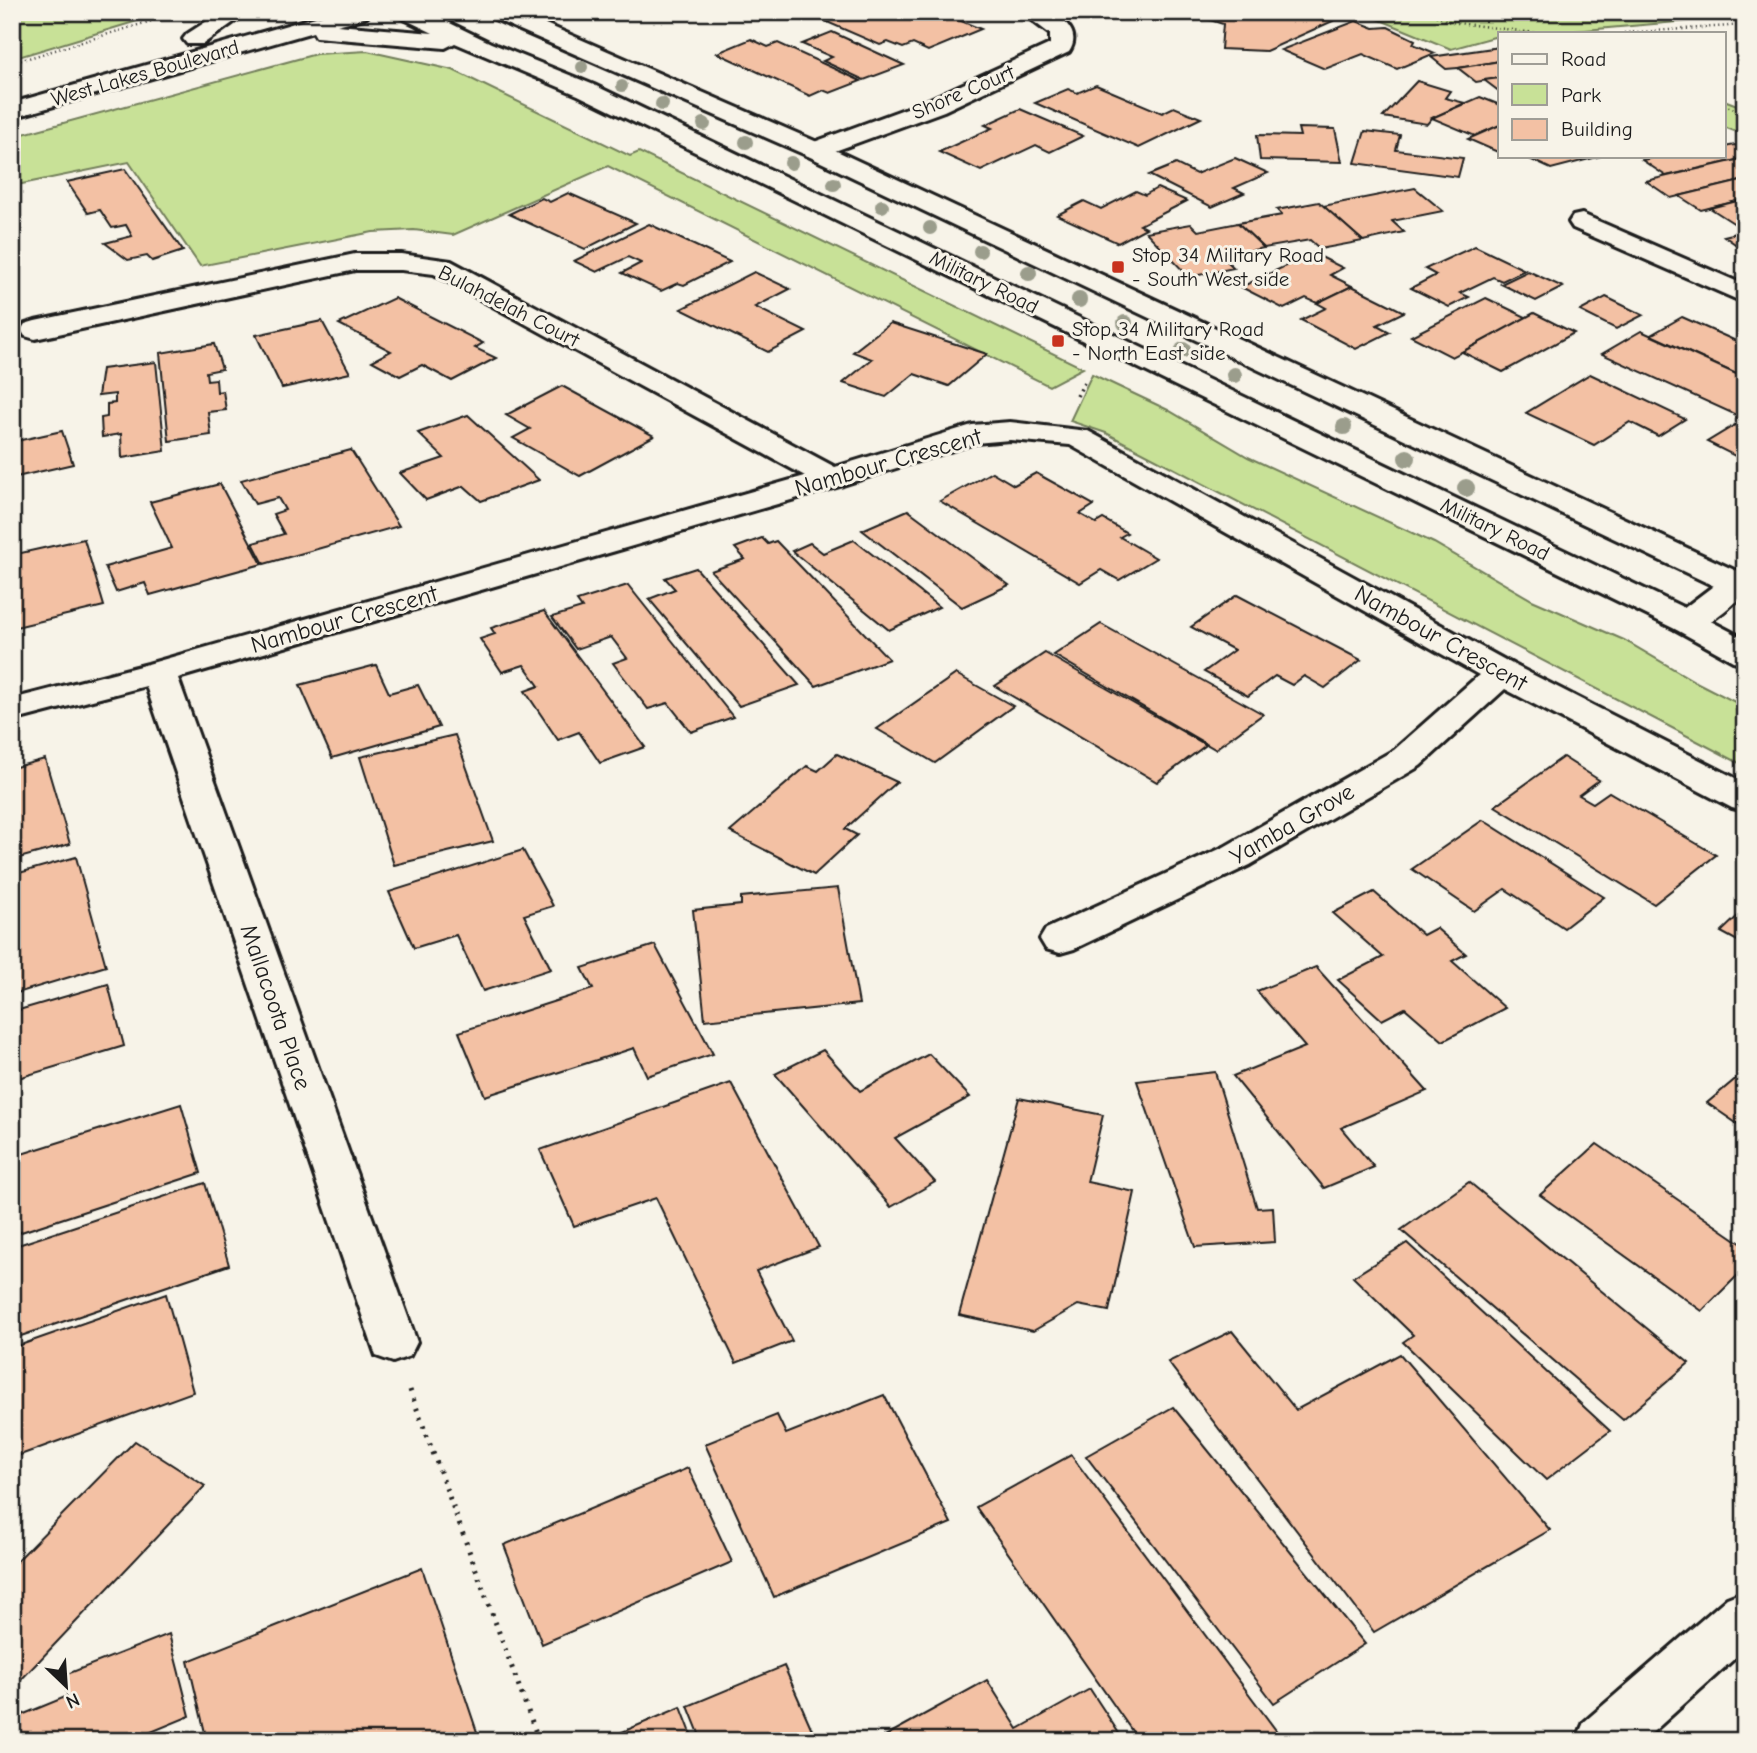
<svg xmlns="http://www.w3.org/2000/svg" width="1757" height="1753" font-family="'Comic Neue',sans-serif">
	<rect width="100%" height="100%" fill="#f7f3e8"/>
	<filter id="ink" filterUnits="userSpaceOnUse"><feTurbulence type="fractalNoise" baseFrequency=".0143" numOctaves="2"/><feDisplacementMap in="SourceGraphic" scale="14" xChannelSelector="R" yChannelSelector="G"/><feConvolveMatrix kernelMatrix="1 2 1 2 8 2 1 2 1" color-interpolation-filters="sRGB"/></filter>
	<g filter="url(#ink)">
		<g fill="#c8e197" stroke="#727e5a" stroke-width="2">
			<polygon points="18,12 167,12 12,59 12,17"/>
			<polygon points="1361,12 1745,12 1745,16 1551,33 1500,33 1500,39 1494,37 1451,49"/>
			<polygon points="367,51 453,70 630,156 639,152 1083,368 1049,386 608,166 453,235 414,230 373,232 200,266 129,162 12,186 12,137 316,54"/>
			<polygon points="1724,100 1745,108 1745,135 1724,127"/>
			<polygon points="1092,374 1168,410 1248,457 1434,543 1532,600 1624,640 1696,682 1745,707 1745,766 1106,433 1070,421"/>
		</g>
		<g fill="#f3c1a4" stroke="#1c1c1c" stroke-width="2">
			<polygon points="748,12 781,12 763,19"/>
			<polygon points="848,12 939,12 981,29 928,51 913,44 903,48 888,42 880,45 827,22"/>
			<polygon points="1174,12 1232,12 1210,20 1201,14"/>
			<polygon points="1232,12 1328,12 1344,16 1266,51 1221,49 1223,24 1210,20"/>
			<polygon points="1356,21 1374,28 1388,27 1415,40 1413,44 1435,53 1397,69 1363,54 1325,69 1281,50"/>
			<polygon points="832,32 904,65 864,80 823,61 832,57 802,44"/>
			<polygon points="751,39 768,47 778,43 861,81 830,93 823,90 810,96 717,53"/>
			<polygon points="1500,47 1500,61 1458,68 1446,69 1431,57"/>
			<polygon points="1500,61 1500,78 1476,82 1458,68"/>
			<polygon points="1500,78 1500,92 1484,80"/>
			<polygon points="1417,81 1450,91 1445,98 1465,103 1432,118 1427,124 1383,117"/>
			<polygon points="1096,85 1162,113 1174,107 1201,118 1139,148 1035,103 1068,89 1077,93"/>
			<polygon points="1480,97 1500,105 1500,125 1475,136 1432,118"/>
			<polygon points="1020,109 1083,136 1050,152 1036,145 981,171 939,152 992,128 985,125"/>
			<polygon points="1500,125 1500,153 1468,139 1475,136"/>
			<polygon points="1298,128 1335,129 1342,162 1260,160 1257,135 1300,136"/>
			<polygon points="1365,131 1400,135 1396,150 1463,158 1458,177 1355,163"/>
			<polygon points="1735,145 1745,151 1745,158 1666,176 1642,160 1663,156 1724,156 1724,147"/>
			<polygon points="1523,156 1601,156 1551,169"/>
			<polygon points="1235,158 1268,173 1234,188 1244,193 1212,207 1149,175 1176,164 1196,174"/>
			<polygon points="1745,158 1745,180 1671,198 1646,181"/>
			<polygon points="125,169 183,251 152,261 147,256 128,260 105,243 132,236 126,225 112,228 100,210 88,213 67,182"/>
			<polygon points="1745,180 1745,199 1701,210 1679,196"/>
			<polygon points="1157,188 1187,201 1140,225 1146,228 1118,243 1057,215 1084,201 1101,209 1136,191 1145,195"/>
			<polygon points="1415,188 1443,211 1392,221 1404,232 1363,241 1323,206"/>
			<polygon points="568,193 636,223 585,249 509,214 542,198 550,202"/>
			<polygon points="1745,199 1745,221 1735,224 1710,208"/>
			<polygon points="1319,202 1363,241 1320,249 1310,240 1264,248 1238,223 1282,215 1277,210"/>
			<polygon points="1238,223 1264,248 1222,256 1234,268 1189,277 1146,232 1191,224 1198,231"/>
			<polygon points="649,224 730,262 684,285 678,283 661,291 622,273 641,263 628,257 597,272 574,261"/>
			<polygon points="1745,231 1745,251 1724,236"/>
			<polygon points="1475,246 1525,270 1502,281 1493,277 1460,293 1469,297 1449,307 1411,288 1436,275 1425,269"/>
			<polygon points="1313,253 1343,268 1330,275 1352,286 1317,303 1306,298 1284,309 1241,287"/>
			<polygon points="1528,271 1563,287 1536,301 1501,284"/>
			<polygon points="754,272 790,289 755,307 806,332 768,352 681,309"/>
			<polygon points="1352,286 1404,312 1377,325 1390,332 1356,349 1301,320 1326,308 1317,303"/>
			<polygon points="1606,297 1643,315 1616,329 1580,311"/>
			<polygon points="394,298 483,343 475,348 496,358 452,381 422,365 400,376 372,361 391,351 339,324"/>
			<polygon points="1486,298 1528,318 1452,357 1411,336"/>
			<polygon points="1534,313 1574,333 1503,372 1462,352"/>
			<polygon points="1682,317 1745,345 1745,378 1651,335"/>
			<polygon points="322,321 350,373 282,388 256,335"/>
			<polygon points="890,323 987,354 949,386 914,374 886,397 843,383 872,359 853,352"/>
			<polygon points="1641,331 1745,378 1745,419 1602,354"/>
			<polygon points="214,344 222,369 206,372 207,380 216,379 217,392 223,391 226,410 208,412 211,435 169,441 160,353"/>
			<polygon points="156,362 165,451 122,458 121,434 102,437 101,418 107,417 107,404 115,403 115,394 98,396 102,369"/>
			<polygon points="1590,374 1685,419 1658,436 1630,422 1594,445 1526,413"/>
			<polygon points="562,386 654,436 580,476 513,438 530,429 506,415"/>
			<polygon points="468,415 539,480 481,501 464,486 426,500 400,473 444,458 418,433"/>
			<polygon points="1735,425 1745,430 1745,461 1707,442"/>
			<polygon points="62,431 73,464 12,478 12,442"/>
			<polygon points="351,450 399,526 264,564 253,543 284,534 273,514 285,510 278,498 255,504 241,480"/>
			<polygon points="992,472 1014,485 1036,473 1094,505 1080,514 1096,523 1103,519 1127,533 1120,537 1156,558 1119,580 1101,570 1080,583 940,501"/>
			<polygon points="220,484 262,564 150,595 145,583 116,592 105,567 172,548 150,502"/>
			<polygon points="908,510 1009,585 962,607 862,530"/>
			<polygon points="762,538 768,544 776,541 889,659 816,686 711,571 745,559 735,548"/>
			<polygon points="84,539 104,606 12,628 12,555"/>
			<polygon points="854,540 939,607 889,630 792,551 810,543 823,553"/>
			<polygon points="696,568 799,685 739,706 649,599 675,589 665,578"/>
			<polygon points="628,585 733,717 691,732 668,703 648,709 613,663 627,658 611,637 576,649 552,617 582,608 577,601"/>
			<polygon points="1237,595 1361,660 1325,688 1304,676 1292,685 1275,676 1248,696 1204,672 1234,650 1191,627"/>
			<polygon points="544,611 645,747 600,763 579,732 558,740 525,691 539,686 524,665 502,672 480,639 495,634 491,628"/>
			<polygon points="1101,624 1263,714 1215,749 1054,655"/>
			<polygon points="1045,653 1206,745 1157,782 995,686"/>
			<polygon points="376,665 389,693 418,685 439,727 332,758 300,685"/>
			<polygon points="956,674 1013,706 935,763 877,729"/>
			<polygon points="455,735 493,841 394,865 360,757"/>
			<polygon points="837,754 897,782 845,829 857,835 814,875 730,832 807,766 818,771"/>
			<polygon points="1563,757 1599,780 1579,795 1593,803 1609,792 1716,855 1654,904 1495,806"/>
			<polygon points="45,759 70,844 12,860 12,768"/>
			<polygon points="1483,820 1604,897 1564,928 1505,889 1474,911 1412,869"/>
			<polygon points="523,850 553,906 524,915 551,969 483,991 456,935 414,948 389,892"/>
			<polygon points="76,857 106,966 14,994 12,875"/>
			<polygon points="838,888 859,1004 705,1020 693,910 741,905 741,897"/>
			<polygon points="1374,892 1423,935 1436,928 1466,954 1452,961 1505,1008 1443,1041 1405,1008 1382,1020 1338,980 1383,957 1333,913"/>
			<polygon points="1745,909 1745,945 1721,932"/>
			<polygon points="655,945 713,1054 647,1076 634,1048 485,1096 459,1032 593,989 582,968"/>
			<polygon points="1316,967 1427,1091 1341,1128 1374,1167 1324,1188 1233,1076 1305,1047 1257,991"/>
			<polygon points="108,984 124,1046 12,1080 12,1012"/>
			<polygon points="823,1050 860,1091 929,1054 970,1097 895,1138 935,1182 891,1207 775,1074"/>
			<polygon points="1745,1071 1745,1129 1707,1103"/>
			<polygon points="1215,1072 1257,1208 1273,1207 1275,1242 1195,1247 1137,1081"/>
			<polygon points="731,1083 819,1247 756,1271 792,1341 736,1363 656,1198 574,1226 540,1150"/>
			<polygon points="1019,1098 1103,1115 1087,1182 1135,1192 1109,1311 1078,1305 1033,1331 959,1315"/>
			<polygon points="181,1104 201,1173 12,1235 12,1157"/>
			<polygon points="1597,1144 1745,1246 1745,1268 1702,1311 1540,1195"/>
			<polygon points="1469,1182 1689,1363 1623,1420 1401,1230"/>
			<polygon points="205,1183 229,1265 12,1339 12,1247"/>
			<polygon points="1407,1243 1610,1431 1546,1480 1403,1342 1413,1335 1353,1277"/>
			<polygon points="166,1294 193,1392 12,1458 12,1348"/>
			<polygon points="1232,1331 1296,1410 1400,1354 1550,1530 1374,1632 1168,1362"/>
			<polygon points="884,1395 951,1523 774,1597 705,1444 777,1415 786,1434"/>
			<polygon points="1173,1407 1365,1644 1274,1703 1086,1456"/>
			<polygon points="135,1441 205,1486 20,1681 12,1676 12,1566"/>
			<polygon points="1071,1455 1278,1733 1266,1741 1139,1741 976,1507"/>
			<polygon points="688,1468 732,1562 542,1644 504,1545"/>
			<polygon points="422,1568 480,1741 207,1741 188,1661"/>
			<polygon points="169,1634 190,1716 134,1739 135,1741 12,1741 12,1719 68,1696 62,1676"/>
			<polygon points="784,1666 817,1741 702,1741 688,1706"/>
			<polygon points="987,1680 1018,1729 1090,1689 1124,1741 876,1741"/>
			<polygon points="681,1707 694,1741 601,1741"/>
		</g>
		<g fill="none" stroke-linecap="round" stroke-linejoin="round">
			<defs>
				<g id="minor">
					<path d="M 1021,12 C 1029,12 1042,10 1050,13 C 1066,20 1081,34 1069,52 L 944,111 L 824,155 L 815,158 L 806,155 L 802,150 L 806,145 L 926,101 L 1050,44 L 1050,34 Z"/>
					<polygon points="1582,214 1745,285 1745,303 1573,228 1569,222 1573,216"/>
					<polygon points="355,254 401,254 451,261 835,467 972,425 1010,422 1088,431 1514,665 1745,783 1745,811 1732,808 1505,689 1420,766 1250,865 1074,949 1060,953 1046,949 1040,939 1046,929 1224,847 1394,750 1479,675 1070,445 1010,440 975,443 843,485 178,678 417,1342 410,1356 393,1362 376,1356 146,686 12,721 12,699 148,664 805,476 434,274 401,270 355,270 35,339 25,336 21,330 25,324 35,321"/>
					<path d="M 1745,568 L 1745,594 C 1724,610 1702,636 1675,629 L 1670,622 L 1675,615 L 1733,571 Z"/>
					<polygon points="1745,1591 1745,1649 1643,1741 1576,1741 1584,1722 1727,1598"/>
				</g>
				<g id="secondary">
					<polygon points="221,12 248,12 203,44 187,44 183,39 187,34"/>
					<polygon points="333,12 370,12 367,17 337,25 433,33 400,17 397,12 427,12 491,43 594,85 1699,615 1745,639 1745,664 1733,661 1675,629 578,95 455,43 445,48 316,37 313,32 12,118 12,103"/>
					<polygon points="487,12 518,12 824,145 1745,575 1745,598 1733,595 806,155 490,17"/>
				</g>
			</defs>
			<use href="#minor" stroke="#1c1c1c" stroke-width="6"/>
			<use href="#secondary" stroke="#1c1c1c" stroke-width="6"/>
			<g stroke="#1c1c1c" stroke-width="2.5" stroke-dasharray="1 3.5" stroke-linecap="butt">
				<polyline points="1428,12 1450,22 1536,33"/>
				<polyline points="1624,33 1745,25"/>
				<polyline points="12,63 158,19"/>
				<polyline points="1724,105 1745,113"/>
			</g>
			<polyline stroke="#1c1c1c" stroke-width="3.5" stroke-dasharray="2 4.5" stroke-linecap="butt" points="1077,396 1086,379"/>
			<polyline stroke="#1c1c1c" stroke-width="5" stroke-dasharray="2.5 7" stroke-linecap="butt" points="410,1390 539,1741"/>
			<use href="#minor" fill="#f7f3e8" fill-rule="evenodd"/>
			<use href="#secondary" fill="#f7f3e8" fill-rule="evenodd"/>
		</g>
		<g fill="#9b9d8c">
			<circle cx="582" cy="67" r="6"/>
			<circle cx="622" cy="86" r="6"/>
			<circle cx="662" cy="104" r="7"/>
			<circle cx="704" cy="124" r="7"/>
			<circle cx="746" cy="142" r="7"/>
			<circle cx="791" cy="163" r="7"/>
			<circle cx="834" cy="184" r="7"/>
			<circle cx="882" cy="206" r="7"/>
			<circle cx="930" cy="228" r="7"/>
			<circle cx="980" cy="251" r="7"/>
			<circle cx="1029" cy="273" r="8"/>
			<circle cx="1079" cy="300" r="8"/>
			<circle cx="1125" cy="323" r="8"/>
			<circle cx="1183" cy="350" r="8"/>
			<circle cx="1234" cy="375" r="8"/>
			<circle cx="1344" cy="427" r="8"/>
			<circle cx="1407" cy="458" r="9"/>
			<circle cx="1466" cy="488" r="9"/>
		</g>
	</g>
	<g fill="#c8321e" stroke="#f7f3e8" stroke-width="2.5">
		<rect x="1111" y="260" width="14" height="14" rx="3.5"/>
		<rect x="1051" y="334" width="14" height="14" rx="3.5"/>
	</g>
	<g text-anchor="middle" stroke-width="6" stroke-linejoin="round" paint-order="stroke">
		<g font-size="21" fill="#1c1c1c" stroke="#f7f3e8">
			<text transform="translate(145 73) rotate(-16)" y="7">West Lakes Boulevard</text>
			<text transform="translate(963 92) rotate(-23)" y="7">Shore Court</text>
			<text transform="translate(984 282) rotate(26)" y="7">Military Road</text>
			<text transform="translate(509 306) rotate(27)" y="7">Bulahdelah Court</text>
			<text transform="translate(1495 529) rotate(26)" y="7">Military Road</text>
		</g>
		<g font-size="21" fill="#1c1c1c" stroke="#f7f3e8" text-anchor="start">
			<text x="1132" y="262">Stop 34 Military Road<tspan x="1132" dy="24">- South West side</tspan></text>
			<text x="1072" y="336">Stop 34 Military Road<tspan x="1072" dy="24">- North East side</tspan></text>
		</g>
		<g font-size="24" fill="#1c1c1c" stroke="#f7f3e8">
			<text transform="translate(888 462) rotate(-16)" y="8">Nambour Crescent</text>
			<text transform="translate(344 619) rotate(-16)" y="8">Nambour Crescent</text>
			<text transform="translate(1441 638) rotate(29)" y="8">Nambour Crescent</text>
			<text transform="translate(1292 824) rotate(-30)" y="8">Yamba Grove</text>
			<text transform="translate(276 1007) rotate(71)" y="8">Mallacoota Place</text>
		</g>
	</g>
	<rect width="1757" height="1753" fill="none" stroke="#f7f3e8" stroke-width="42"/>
	<rect x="21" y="21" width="1715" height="1711" fill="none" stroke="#1c1c1c" stroke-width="2.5" filter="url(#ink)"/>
	<rect x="1498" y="32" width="228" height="126" fill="#f7f3e8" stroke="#9f9d96" stroke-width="2"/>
	<rect x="1512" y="54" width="35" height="10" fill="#f7f3e8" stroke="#9f9d96" stroke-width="2"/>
	<text x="1561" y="66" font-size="21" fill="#1c1c1c">Road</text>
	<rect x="1512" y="84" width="35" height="21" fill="#c8e197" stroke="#9f9d96" stroke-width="2"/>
	<text x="1561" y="102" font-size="21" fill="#1c1c1c">Park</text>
	<rect x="1512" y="119" width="35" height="21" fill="#f3c1a4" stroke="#9f9d96" stroke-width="2"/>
	<text x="1561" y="136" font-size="21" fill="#1c1c1c">Building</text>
	<g transform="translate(66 1686) rotate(155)" stroke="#f7f3e8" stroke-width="5" paint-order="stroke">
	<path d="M0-5L12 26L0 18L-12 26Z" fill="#1c1c1c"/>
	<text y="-10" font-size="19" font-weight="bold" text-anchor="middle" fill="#1c1c1c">N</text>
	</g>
</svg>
